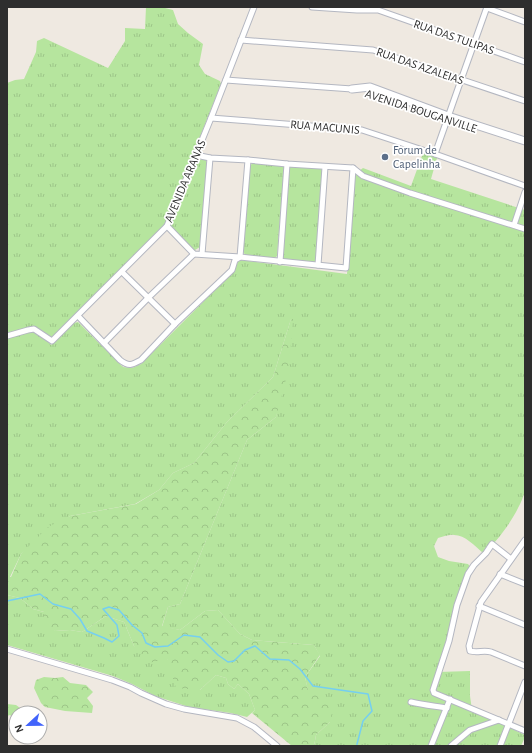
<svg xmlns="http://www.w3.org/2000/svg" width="532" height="753" font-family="'Alegreya Sans',sans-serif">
	<defs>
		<pattern id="grass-tufts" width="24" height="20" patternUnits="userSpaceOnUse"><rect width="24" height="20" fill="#b6e59e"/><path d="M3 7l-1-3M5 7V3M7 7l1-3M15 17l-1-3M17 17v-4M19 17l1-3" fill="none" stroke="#9dc588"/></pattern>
		<pattern id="forest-crowns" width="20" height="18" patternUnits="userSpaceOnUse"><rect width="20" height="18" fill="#b6e59e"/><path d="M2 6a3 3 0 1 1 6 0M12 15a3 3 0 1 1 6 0" fill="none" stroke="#9dc588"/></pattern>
	</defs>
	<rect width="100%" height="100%" fill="#efe9e1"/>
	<g fill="url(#grass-tufts)">
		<path d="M 146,7 L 161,7 L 173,10 L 178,24 L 188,33 L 203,44 L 199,65 L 205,74 L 220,81 L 221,84 L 165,225 L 48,341 L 51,345 L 74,323 L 78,322 L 123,367 L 132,368 L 141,364 L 233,272 L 238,262 L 241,260 L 347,274 L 355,174 L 363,168 L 411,186 L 423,153 L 437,158 L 431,179 L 525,210 L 525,491 C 523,497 521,503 518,508 C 512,521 494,546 483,553 C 475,546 465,535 454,535 C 449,534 443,537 438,538 L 434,546 L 438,557 L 449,561 L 468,564 L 472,569 L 462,587 L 438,672 L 470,671 L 470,696 L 472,710 L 525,735 L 525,737 L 521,746 L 314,746 L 316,735 L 330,722 L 308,691 L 305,677 L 320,656 L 314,645 L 252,640 L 240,634 L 218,610 L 205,611 L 180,630 L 162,627 L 168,607 L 180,604 L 247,440 L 276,417 L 291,319 L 273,377 L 227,422 L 194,463 L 173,473 L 159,490 L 135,504 L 70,516 L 21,554 L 10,577 L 7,577 L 7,83 L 15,80 L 24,79 L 36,52 L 37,41 L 44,38 L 108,68 L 125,41 L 125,28 L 145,29 Z"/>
		<polygon points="204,159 206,160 207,164 200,247 195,250 193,250 172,228 170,224 196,162 198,160"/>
		<polygon points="252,163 255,163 282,166 284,167 284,169 277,256 274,259 245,255 243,251 250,167"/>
		<polygon points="291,166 320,168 323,172 316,261 313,263 284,260 282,257 289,170"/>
		<polygon points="7,595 20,598 33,609 44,612 55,631 70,630 82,632 106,616 124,622 134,646 167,659 200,690 216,675 226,678 228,684 234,689 238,684 249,694 255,710 247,717 231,713 189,707 155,696 132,684 113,676 7,645"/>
	</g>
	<g fill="url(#forest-crowns)">
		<polygon points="291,319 293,319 289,368 276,417 247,440 180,604 168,607 162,626 180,630 205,611 218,610 240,634 252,640 314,645 320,655 305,677 308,690 333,706 330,722 316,735 314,746 292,746 252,713 255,710 249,694 238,684 234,689 228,684 226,678 216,675 200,690 176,688 167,659 148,663 134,646 124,622 106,616 82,632 70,630 55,631 44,625 44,612 33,609 20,598 7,595 7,577 11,577 21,554 48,527 70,516 136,504 159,490 173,473 194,463 227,422 273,377"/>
		<polygon points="44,677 55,678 63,677 70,683 86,685 93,692 87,698 93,706 92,713 65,711 45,707 41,703 34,688 36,680"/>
		<polygon points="7,704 16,705 27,713 16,713 16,721 12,716 9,715 7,717"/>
	</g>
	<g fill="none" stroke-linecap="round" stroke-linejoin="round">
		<polyline stroke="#75cff0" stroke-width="1.5" points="7,601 40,594 53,604 71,609 80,619 87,631 104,638 112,642 119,636 117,625 103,609 109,607 119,610 132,625 142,633 146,643 155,647 168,646 184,635 200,637 218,655 228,662 234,661 245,650 255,646 270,659 289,660 300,669 313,686 347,691 368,694 372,711 363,721 357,744 357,746"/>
		<defs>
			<g id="street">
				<polyline points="312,7 357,10 378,10 525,62"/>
				<polyline points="487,8 525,22"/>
				<polyline points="241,40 373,50 525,101"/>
				<polyline points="226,80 352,89"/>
				<polyline points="211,118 362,130 435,154 525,186"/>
				<polyline points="435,154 461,80 487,7"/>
				<polyline points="196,155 210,158 248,160 287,164 353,168 363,176 410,193 525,229"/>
				<polyline points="514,225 525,192"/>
				<polyline points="167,226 194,254 240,257 346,268 353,168"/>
				<polyline points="202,254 210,158"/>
				<polyline points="280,262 287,164"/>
				<polyline points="318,265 325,167"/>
				<polyline points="122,272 175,324"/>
				<path d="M 78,316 L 120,360 C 129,367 132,365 141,360 L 175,324 L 232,270 L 235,260 L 240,257 L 248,160"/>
				<polyline points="7,336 28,330 34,329 52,341 167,226 211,118 254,7"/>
				<polyline points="104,343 149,297 194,254"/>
				<path d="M 525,540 L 481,602 L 469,646 L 470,651 C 477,653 484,650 491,652 L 525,666"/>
				<polyline points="511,559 492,544 486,553 474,565 468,574 457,605 449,641 433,690 434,693 525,731"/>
				<polyline points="500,574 525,584"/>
				<polyline points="479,606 525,625"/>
				<polyline points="7,649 112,680 130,687 141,693 166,704 184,709 237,718 254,727 277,746"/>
				<path d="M 411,702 C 423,705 435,706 447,708"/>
				<polyline points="431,746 450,699"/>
				<polyline points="451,746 470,730 499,720"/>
				<polyline points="500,746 525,682"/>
			</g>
			<polyline id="secondary" points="352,89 370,87 448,116 525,141"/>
		</defs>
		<use href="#street" stroke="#b4b7c1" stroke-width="7"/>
		<use href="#secondary" stroke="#b4b7c1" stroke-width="9"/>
		<use href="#street" stroke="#fff" stroke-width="5"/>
		<use href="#secondary" stroke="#fff" stroke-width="7"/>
	</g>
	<circle fill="#5c6f8a" stroke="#fff" stroke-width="1.5" cx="385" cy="157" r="4"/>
	<g text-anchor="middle" stroke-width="3.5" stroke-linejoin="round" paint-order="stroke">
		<g font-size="12" fill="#2e2e2e" stroke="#fff">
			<text transform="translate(454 37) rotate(19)" y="4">RUA DAS TULIPAS</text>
			<text transform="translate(420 66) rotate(19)" y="4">RUA DAS AZALEIAS</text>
			<text transform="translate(421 111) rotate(18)" y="4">AVENIDA BOUGANVILLE</text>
			<text transform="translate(325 127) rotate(5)" y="4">RUA MACUNIS</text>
			<text transform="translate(185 181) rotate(-67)" y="4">AVENIDA ARANAS</text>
		</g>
		<g font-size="12" fill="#4e5e75" stroke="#fff" text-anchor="start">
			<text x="393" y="154">Forum de<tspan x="393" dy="14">Capelinha</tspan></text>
		</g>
	</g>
	<rect width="532" height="753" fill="none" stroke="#2e2e2e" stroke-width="16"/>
	<g transform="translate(28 725) rotate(248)"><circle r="19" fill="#ffffff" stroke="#ababab"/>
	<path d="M0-3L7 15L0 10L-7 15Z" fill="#4264fb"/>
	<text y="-6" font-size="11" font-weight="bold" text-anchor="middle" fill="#2e2e2e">N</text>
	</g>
</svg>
